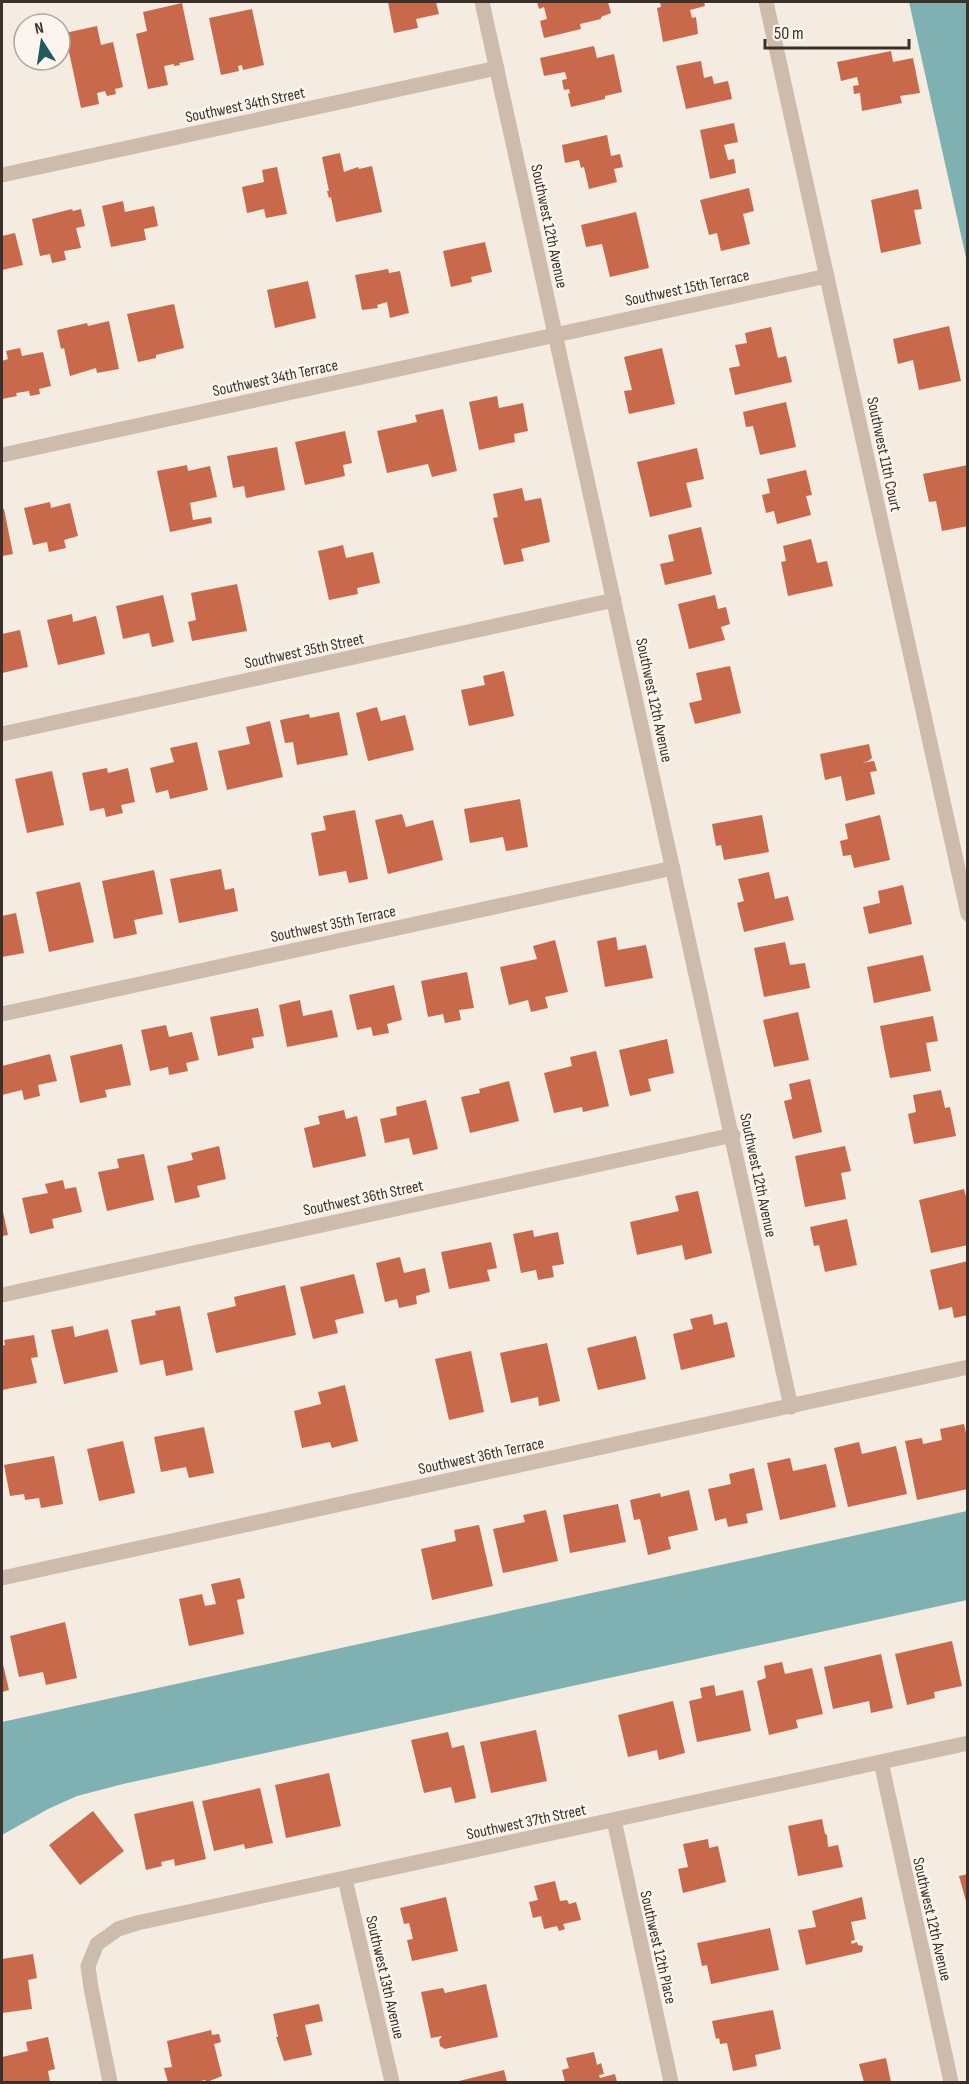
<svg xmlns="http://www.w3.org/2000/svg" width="969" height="2084" font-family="'Sofia Sans Condensed',sans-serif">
	<rect width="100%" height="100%" fill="#f4ebe1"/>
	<g fill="#7fb0b2">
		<polygon points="909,2 967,2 967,262"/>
		<polygon points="967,1511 967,1600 123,1784 77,1796 48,1809 2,1835 2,1722"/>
	</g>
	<g fill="#c8694b">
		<polygon points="388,2 436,2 439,14 416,19 418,28 394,33"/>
		<polygon points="537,2 608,2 611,13 601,17 601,19 580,24 581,29 544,38 540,21 547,19 544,7 539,9"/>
		<polygon points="660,2 704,2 705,6 690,10 692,18 696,17 698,34 663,42 657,8 661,7"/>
		<polygon points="182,3 194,60 179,63 180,65 174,66 174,64 164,66 168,85 148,89 136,34 147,31 143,12"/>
		<polygon points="252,9 264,65 243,70 242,65 238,66 239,71 221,75 209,18"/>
		<polygon points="97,26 101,45 113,42 123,87 115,89 116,94 107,96 105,91 97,93 99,104 81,108 65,33"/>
		<polygon points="594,46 597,58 614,54 622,92 605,96 605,99 571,107 568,94 570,93 569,89 564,90 562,80 567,79 565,72 544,76 540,58"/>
		<polygon points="891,51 893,62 913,58 920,93 900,96 902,103 862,111 860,93 854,94 853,86 859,85 857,77 841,81 837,62"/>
		<polygon points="701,61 704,78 712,76 714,84 728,81 732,99 686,109 676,66"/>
		<polygon points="734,123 738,142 724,145 728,160 734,159 736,173 710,179 700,130"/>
		<polygon points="607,135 611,156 620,154 623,167 614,169 617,182 589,189 584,167 581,168 579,160 565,163 562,145"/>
		<polygon points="340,153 344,172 358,167 359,169 372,166 382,212 336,222 331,197 329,198 327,191 329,191 322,157"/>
		<polygon points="277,167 287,214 266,218 264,209 247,213 242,187 264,182 262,170"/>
		<polygon points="749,188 754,211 743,214 750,244 721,251 717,233 709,235 700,200"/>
		<polygon points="918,189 922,209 914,210 921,244 881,253 871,200"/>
		<polygon points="123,201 125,212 154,206 158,226 144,229 146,240 111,247 102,206"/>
		<polygon points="72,209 73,211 81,209 85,226 76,228 81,248 64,251 66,260 52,263 50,254 40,256 32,219"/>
		<polygon points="636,212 649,268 610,277 602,244 586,247 581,225"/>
		<polygon points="15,233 23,265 2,270 2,236"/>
		<polygon points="485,242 492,272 471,277 472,282 451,287 443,251"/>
		<polygon points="388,269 389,273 400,271 409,313 390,318 387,302 377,305 378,308 362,310 355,275"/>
		<polygon points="308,281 316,318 275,328 267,290"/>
		<polygon points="174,304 184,348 156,355 156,358 138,362 127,314"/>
		<polygon points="109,321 119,369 97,373 96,368 70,376 64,348 61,349 57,330 87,323 88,326"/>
		<polygon points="949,326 961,381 919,390 913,360 898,364 893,339"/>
		<polygon points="771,327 778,358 786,356 792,382 735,395 729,368 740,366 735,345 747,343 745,333"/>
		<polygon points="20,348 22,356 43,352 51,386 39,389 40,394 30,396 29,391 16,393 17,396 2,399 2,361 8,359 6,351"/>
		<polygon points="662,348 675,404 629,414 624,391 632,390 624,357"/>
		<polygon points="497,396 499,408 523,403 528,431 514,434 515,442 479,450 469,402"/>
		<polygon points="786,402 796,447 760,455 753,426 746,427 743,412"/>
		<polygon points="443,409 457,471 432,477 428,464 387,473 377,431 417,422 415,415"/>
		<polygon points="345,431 352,463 343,465 345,476 305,485 295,442"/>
		<polygon points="277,447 285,490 246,498 244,486 233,488 227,456"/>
		<polygon points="697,448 704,479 686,483 692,507 650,517 637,462"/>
		<polygon points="187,465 188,471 210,466 217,497 190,503 193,520 211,517 212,523 170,532 157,471"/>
		<polygon points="968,465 968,526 942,531 936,501 929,502 923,474"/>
		<polygon points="806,470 812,495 806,496 811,515 777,524 774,511 766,513 762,495 770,493 767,479"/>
		<polygon points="522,488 525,501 541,498 550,542 521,549 524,561 504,565 493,518 498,517 493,494"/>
		<polygon points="50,502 51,508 70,503 78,536 64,540 66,548 49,552 47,542 33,545 24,508"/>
		<polygon points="2,509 4,509 13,554 2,556"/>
		<polygon points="701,527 712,574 665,585 660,564 674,561 668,535"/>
		<polygon points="811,539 817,563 827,561 833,586 788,596 781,562 786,561 783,546"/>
		<polygon points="343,545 346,558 373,552 380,583 357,588 358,594 329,600 318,551"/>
		<polygon points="237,584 247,631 192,641 188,622 196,620 191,593"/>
		<polygon points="163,595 174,642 152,647 149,633 123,639 116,606"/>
		<polygon points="715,595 718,609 726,607 730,624 721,627 725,640 689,649 678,604"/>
		<polygon points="72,614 73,622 96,616 105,654 58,665 47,620"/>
		<polygon points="20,630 28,667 2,673 2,634"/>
		<polygon points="730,666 741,713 695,724 689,703 702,700 696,673"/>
		<polygon points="504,671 514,716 469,726 461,690 485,685 483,676"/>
		<polygon points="377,707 381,721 405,715 414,750 368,761 356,713"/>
		<polygon points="339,712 348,755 297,765 293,742 285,743 280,720 309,714 310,718"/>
		<polygon points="270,721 283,777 227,790 218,751 250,744 246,727"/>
		<polygon points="197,742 208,790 170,799 168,790 156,793 150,768 174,762 170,748"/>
		<polygon points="869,744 872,758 868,761 862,763 874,761 877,771 870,772 875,794 846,801 841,776 825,780 820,754"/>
		<polygon points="107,768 108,773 128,768 135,802 121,805 123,813 106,817 104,808 90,811 82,773"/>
		<polygon points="52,771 64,825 27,833 15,779"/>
		<polygon points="520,799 528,847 506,851 503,837 470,843 464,809"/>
		<polygon points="355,810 368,879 349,883 346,871 319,876 311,833 326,830 323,816"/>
		<polygon points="402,814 406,827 433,820 443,860 388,874 375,820"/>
		<polygon points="762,815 769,852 724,860 721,845 716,846 712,824"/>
		<polygon points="880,815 890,860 854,868 851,855 843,856 840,841 848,839 845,824"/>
		<polygon points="221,869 225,890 234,888 238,911 179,923 170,879"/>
		<polygon points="154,870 163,914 134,920 137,934 114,939 102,881"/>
		<polygon points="769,872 775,899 788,896 794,920 744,932 737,903 744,901 738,879"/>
		<polygon points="80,882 94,942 49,952 36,892"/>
		<polygon points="903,885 912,924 869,934 863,907 880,903 878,891"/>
		<polygon points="16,913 24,953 2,957 2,916"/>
		<polygon points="616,937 618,950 646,945 653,978 605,987 597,941"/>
		<polygon points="555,940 568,992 545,997 548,1008 531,1012 528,1000 509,1005 500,967 537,959 533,946"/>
		<polygon points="785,942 790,965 805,963 810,988 764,997 754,948"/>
		<polygon points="923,955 931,991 874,1003 867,967"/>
		<polygon points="467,972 474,1008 459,1010 461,1020 445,1023 443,1014 428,1017 421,981"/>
		<polygon points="394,985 402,1020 387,1024 389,1033 373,1036 371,1027 357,1030 349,995"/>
		<polygon points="300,1000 303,1016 332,1010 338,1037 287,1047 279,1005"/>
		<polygon points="258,1008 264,1036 252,1038 254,1048 218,1056 210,1017"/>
		<polygon points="798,1012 809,1060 774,1067 763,1020"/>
		<polygon points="933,1016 938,1041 926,1043 931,1071 890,1078 880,1026"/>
		<polygon points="166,1025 169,1037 192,1032 199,1060 186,1063 188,1071 169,1075 168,1067 150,1071 141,1030"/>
		<polygon points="667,1039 674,1073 648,1079 651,1091 630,1096 619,1050"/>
		<polygon points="122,1044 131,1085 105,1090 107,1097 80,1103 70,1056"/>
		<polygon points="596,1051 609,1106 583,1112 582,1107 554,1113 544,1073 572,1066 570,1057"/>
		<polygon points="50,1054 57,1081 38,1085 40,1096 24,1100 22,1090 2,1095 2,1066"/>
		<polygon points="810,1079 822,1132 793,1139 784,1101 792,1099 789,1084"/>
		<polygon points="509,1081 519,1121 470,1133 461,1097 480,1093 479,1089"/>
		<polygon points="941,1090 945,1108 950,1107 956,1136 914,1144 908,1114 916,1112 913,1095"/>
		<polygon points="426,1100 438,1149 413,1155 409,1138 385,1143 380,1119 397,1115 396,1107"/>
		<polygon points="344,1110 346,1119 357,1116 366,1156 313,1168 304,1128 320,1124 318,1116"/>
		<polygon points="219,1146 226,1179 197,1186 200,1197 175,1203 167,1166 193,1160 191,1153"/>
		<polygon points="845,1146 851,1171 841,1173 846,1199 805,1207 795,1156"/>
		<polygon points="144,1154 154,1200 107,1211 98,1172 119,1168 117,1159"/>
		<polygon points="63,1180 65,1189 76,1187 82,1212 52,1219 54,1228 30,1234 22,1198 48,1193 45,1184"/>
		<polygon points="964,1189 968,1205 968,1245 931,1253 919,1200"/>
		<polygon points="698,1191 712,1253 685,1260 682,1245 637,1255 630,1222 679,1211 675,1196"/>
		<polygon points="2,1207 8,1235 2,1236"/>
		<polygon points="847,1219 857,1265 825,1272 819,1245 814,1246 810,1227"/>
		<polygon points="533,1230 534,1237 558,1232 564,1264 552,1266 554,1277 538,1280 536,1270 521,1273 513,1234"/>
		<polygon points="491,1242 497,1268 487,1270 490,1281 449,1289 441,1252"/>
		<polygon points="400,1257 404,1273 425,1268 430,1292 416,1296 417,1304 399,1308 397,1299 385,1302 376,1263"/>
		<polygon points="968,1261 968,1315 954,1318 952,1307 939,1310 930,1270"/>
		<polygon points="354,1274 364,1313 335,1320 338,1333 313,1339 300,1287"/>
		<polygon points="285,1285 296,1335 216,1353 207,1313 236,1306 234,1297"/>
		<polygon points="180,1306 193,1370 166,1376 163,1360 140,1365 131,1320 156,1315 155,1311"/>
		<polygon points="712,1314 714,1325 727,1322 735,1357 681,1370 673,1334 693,1329 690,1319"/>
		<polygon points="73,1326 75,1337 108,1329 118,1372 64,1384 51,1330"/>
		<polygon points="34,1335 38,1357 31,1358 37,1383 2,1390 2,1346 5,1345 4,1340"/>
		<polygon points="636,1336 646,1379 598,1390 587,1348"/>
		<polygon points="547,1343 560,1401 539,1406 538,1397 511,1403 500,1353"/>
		<polygon points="471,1351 484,1412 449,1420 435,1359"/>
		<polygon points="345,1385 358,1441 332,1448 330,1442 302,1448 294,1411 321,1404 318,1392"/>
		<polygon points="964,1424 968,1442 968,1489 917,1500 905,1441 922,1438 923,1444 942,1440 940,1429"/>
		<polygon points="204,1427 214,1473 189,1478 186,1467 161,1472 154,1437"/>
		<polygon points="123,1441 135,1493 99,1501 87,1449"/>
		<polygon points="859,1442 862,1454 896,1446 907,1494 848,1507 834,1448"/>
		<polygon points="54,1456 63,1504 41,1508 39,1498 25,1500 24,1494 10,1496 4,1465"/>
		<polygon points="790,1458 793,1471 826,1464 836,1507 780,1520 767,1463"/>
		<polygon points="754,1468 763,1510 746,1514 748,1523 728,1527 726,1518 715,1521 708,1489 731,1484 729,1474"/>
		<polygon points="689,1490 698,1530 668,1537 671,1549 648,1555 640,1519 634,1520 630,1500 660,1493 661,1497"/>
		<polygon points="618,1504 626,1542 570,1553 563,1515"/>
		<polygon points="546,1510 558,1561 503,1573 493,1529 525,1522 523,1515"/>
		<polygon points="479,1525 493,1586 432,1600 421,1549 456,1541 454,1530"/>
		<polygon points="240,1578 245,1598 237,1600 244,1634 189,1646 179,1599 202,1594 205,1606 216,1604 211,1584"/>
		<polygon points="65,1622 77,1678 46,1685 43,1672 19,1677 10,1636"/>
		<polygon points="952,1641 962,1686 934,1692 935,1698 907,1705 895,1654"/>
		<polygon points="881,1654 893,1708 871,1713 869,1701 833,1709 824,1667"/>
		<polygon points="2,1660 9,1690 2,1692"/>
		<polygon points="782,1662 785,1674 812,1668 823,1714 796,1720 798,1728 769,1735 757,1681 766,1678 764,1666"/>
		<polygon points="714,1685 716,1696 743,1690 751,1731 697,1742 689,1701 702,1698 700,1688"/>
		<polygon points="673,1701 685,1753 659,1760 657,1750 628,1757 618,1715"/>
		<polygon points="536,1730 547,1781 491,1793 480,1742"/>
		<polygon points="448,1732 452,1748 464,1745 476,1798 455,1803 451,1787 424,1793 411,1740"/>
		<polygon points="329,1773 341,1826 286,1838 275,1785"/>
		<polygon points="260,1788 273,1843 245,1849 244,1844 214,1851 202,1801"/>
		<polygon points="193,1801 206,1859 175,1866 174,1859 161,1862 162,1866 146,1870 134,1814"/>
		<polygon points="93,1811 124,1851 80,1885 49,1845"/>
		<polygon points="822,1819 825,1834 827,1835 828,1847 838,1845 843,1867 798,1876 788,1826"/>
		<polygon points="708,1839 709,1848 718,1846 726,1882 683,1893 678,1869 688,1867 683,1844"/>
		<polygon points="968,1874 968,1900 966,1901 959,1876"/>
		<polygon points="555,1881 560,1901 567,1900 569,1904 576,1902 581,1920 563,1924 565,1929 559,1931 557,1926 544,1929 541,1916 533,1918 529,1902 538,1900 534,1886"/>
		<polygon points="446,1897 458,1951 412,1961 407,1940 413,1939 409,1923 404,1924 400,1908"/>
		<polygon points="862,1897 866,1919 851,1922 855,1940 851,1941 852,1944 857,1942 858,1945 863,1946 862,1952 806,1965 798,1930 816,1927 812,1911"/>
		<polygon points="770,1928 779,1970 711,1984 707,1965 702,1966 697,1943"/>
		<polygon points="33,1954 37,1978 28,1980 32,2009 2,2013 2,1959"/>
		<polygon points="486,1984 498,2037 445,2049 440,2046 439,2040 442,2036 431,2038 421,1992 443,1988 445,1993"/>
		<polygon points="319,2004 323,2021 305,2025 312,2055 284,2061 276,2037 278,2037 273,2014"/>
		<polygon points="773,2010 781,2049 755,2055 757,2066 733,2071 727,2043 720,2044 719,2038 716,2039 712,2021"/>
		<polygon points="211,2030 212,2035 219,2034 221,2042 214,2044 222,2076 207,2082 205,2080 196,2082 168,2082 164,2068 172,2067 167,2041"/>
		<polygon points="48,2037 55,2069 48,2071 50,2082 2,2081 2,2057 28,2051 26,2042"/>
		<polygon points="594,2052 597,2065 601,2063 604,2074 599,2075 600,2078 615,2074 617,2082 565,2082 562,2070 569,2068 566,2058"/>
		<polygon points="886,2058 891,2082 864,2082 859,2064"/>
		<polygon points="504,2070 507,2082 455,2082"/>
	</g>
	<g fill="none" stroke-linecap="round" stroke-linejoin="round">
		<g stroke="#cdbbac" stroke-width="15">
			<polyline points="482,2 791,1407"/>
			<polyline points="766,2 968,914"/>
			<polyline points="2,175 497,68"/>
			<polyline points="2,455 827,276"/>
			<polyline points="2,734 614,600"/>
			<polyline points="2,1014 673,868"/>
			<polyline points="2,1295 733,1135"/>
			<polyline points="2,1578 968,1367"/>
			<polyline points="881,1762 951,2082"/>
			<polyline points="614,1820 671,2082"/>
			<polyline points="345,1879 392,2082"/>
			<polyline points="110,2082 91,1988 88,1966 97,1944 118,1929 137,1923 968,1743"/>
		</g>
	</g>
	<g text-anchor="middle" stroke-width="5" stroke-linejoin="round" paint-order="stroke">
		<g font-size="16" fill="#3b302b" stroke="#fbf5ee">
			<text transform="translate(245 104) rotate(-12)" y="6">Southwest 34th Street</text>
			<text transform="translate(550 226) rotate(78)" y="6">Southwest 12th Avenue</text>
			<text transform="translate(687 287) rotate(-12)" y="6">Southwest 15th Terrace</text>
			<text transform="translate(275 377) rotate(-12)" y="6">Southwest 34th Terrace</text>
			<text transform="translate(885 454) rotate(78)" y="6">Southwest 11th Court</text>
			<text transform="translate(304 650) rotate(-12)" y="6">Southwest 35th Street</text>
			<text transform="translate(655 700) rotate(78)" y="6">Southwest 12th Avenue</text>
			<text transform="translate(333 923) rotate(-12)" y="6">Southwest 35th Terrace</text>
			<text transform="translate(759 1175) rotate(78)" y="6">Southwest 12th Avenue</text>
			<text transform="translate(363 1197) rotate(-12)" y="6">Southwest 36th Street</text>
			<text transform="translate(481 1455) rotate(-12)" y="6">Southwest 36th Terrace</text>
			<text transform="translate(526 1821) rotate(-12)" y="6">Southwest 37th Street</text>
			<text transform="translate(933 1919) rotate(77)" y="6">Southwest 12th Avenue</text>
			<text transform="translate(659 1947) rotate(77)" y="6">Southwest 12th Place</text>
			<text transform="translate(386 1977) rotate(77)" y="6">Southwest 13th Avenue</text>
		</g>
	</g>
	<rect width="969" height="2084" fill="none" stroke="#3b302b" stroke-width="6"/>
	<g transform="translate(42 42) rotate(348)"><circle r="28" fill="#fbf5ee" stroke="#aea6a0" stroke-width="1.5"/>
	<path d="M0-4.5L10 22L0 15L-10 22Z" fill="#1f5a5e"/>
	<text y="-9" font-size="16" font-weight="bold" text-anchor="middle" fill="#3b302b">N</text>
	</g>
	<path d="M765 39v9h144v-9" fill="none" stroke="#3b302b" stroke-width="3"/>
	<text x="774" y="39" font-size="18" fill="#3b302b" stroke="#fbf5ee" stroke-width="4.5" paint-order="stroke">50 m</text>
</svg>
